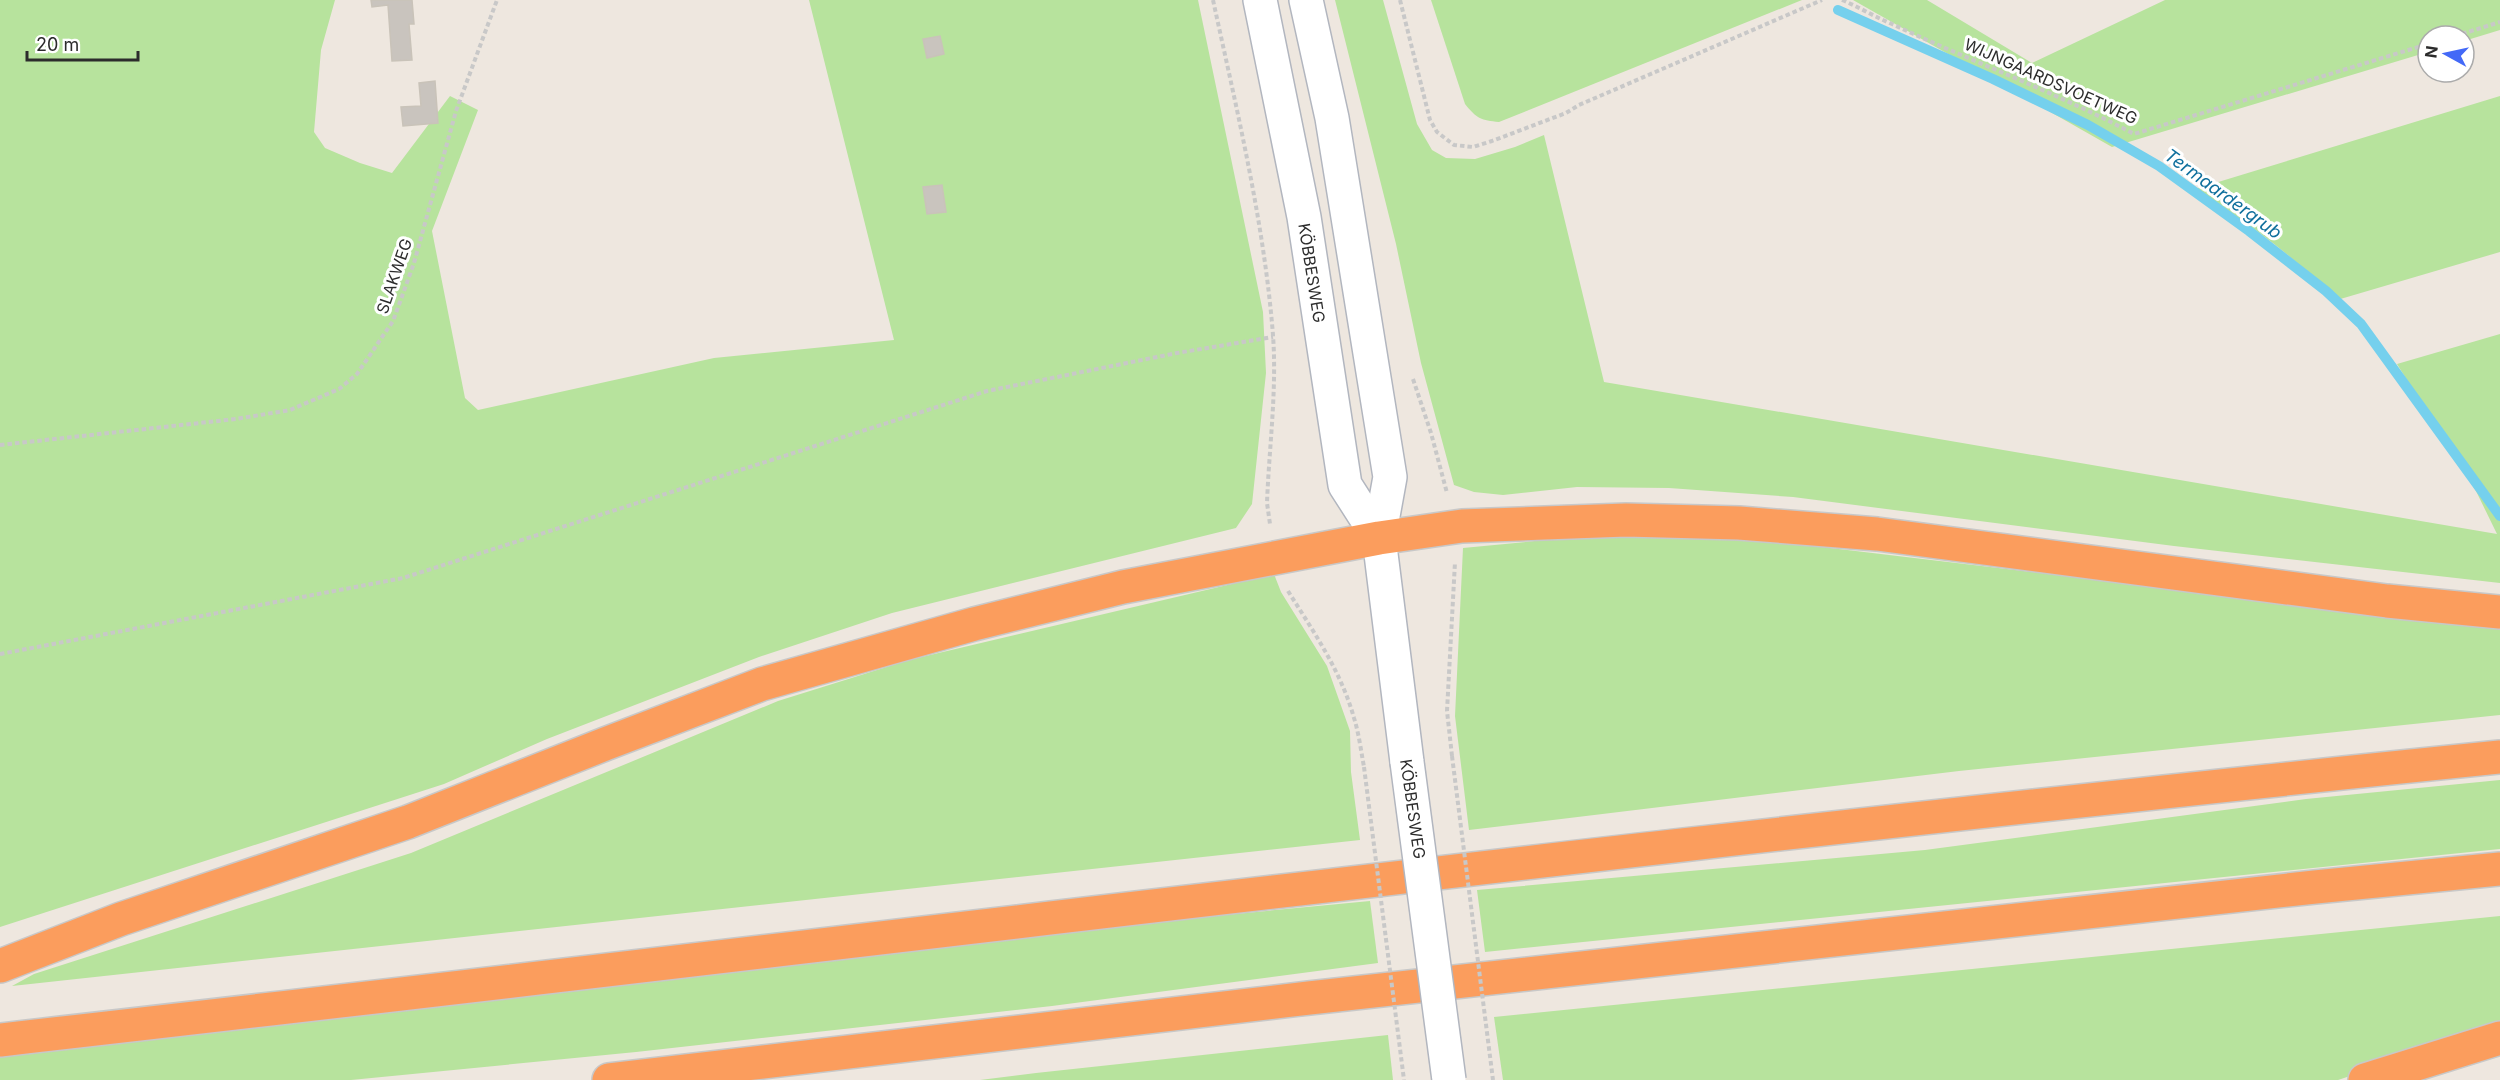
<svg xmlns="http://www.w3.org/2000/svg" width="2500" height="1080" font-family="Inter,sans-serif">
	<rect width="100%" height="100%" fill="#eee7df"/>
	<g fill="#b7e39d">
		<polygon points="0,0 335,0 321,50 314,132 325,148 360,163 392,173 450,96 478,110 432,231 465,398 478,410 714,358 894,340 809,0 1198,0 1263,312 1266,373 1252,504 1236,528 892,613 759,657 547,739 444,784 0,927"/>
		<polygon points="1335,0 1383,0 1417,124 1432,150 1446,158 1475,159 1515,147 1544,135 1604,382 2497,534 2476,491 2397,364 2500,334 2500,583 2174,546 1793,497 1669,488 1577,487 1503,495 1474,492 1454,485 1421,363 1396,244"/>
		<path d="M 1431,0 L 1802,0 L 1499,122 C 1481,120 1477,119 1465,104 Z"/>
		<polygon points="1853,0 1927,0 2032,63 2165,0 2500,0 2500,30 2464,41 2464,36 2428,36 2428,52 2112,147"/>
		<path d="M 2500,96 L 2500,252 L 2337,300 C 2294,257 2246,219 2192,190 Z"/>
		<polygon points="1608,534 1746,538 2199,592 2500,621 2500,715 1959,771 1469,830 1455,716 1463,548"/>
		<polygon points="1274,574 1281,592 1327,666 1350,731 1351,772 1360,840 12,986 34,974 411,853 778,701 909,660"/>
		<polygon points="2500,780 2500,849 1485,952 1477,890 1925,850 2306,799"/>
		<polygon points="1370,901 1378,963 1052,1006 636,1052 351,1080 0,1080 0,1054 1016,935"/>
		<polygon points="2500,916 2500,1026 2338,1080 1503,1080 1494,1017"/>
		<polygon points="1388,1035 1393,1080 980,1080 1036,1073"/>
	</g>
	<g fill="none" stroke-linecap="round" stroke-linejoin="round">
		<polyline stroke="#75d0ed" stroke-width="10" points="1838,10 1993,79 2088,125 2159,166 2249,231 2326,291 2361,324 2500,516"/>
	</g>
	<g fill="#c9c4be" stroke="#c9c3b9" stroke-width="1.5">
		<polygon points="371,0 412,0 414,24 409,24 412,60 392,61 388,5 372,7"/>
		<polygon points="940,36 944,54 927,58 923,39"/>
		<polygon points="435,81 438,123 403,126 401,107 421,106 419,83"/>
		<polygon points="942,185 946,212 927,214 923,187"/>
	</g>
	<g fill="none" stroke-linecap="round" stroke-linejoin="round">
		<defs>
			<g id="secondary">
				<polyline points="1260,0 1304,217 1345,485 1379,538"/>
				<polyline points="1306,0 1332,118 1390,477 1379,538 1407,762"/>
			</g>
			<g id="highway">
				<polyline points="0,966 121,919 408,822 605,744 762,684 974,624 1123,587 1379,538 1462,526 1626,520 1739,523 1877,534 2387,601 2500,612"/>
				<path d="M 0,1040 C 833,946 1666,841 2500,757"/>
				<polyline points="609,1080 1309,998 2315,887 2500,869"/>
				<polyline points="2365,1080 2500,1038"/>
			</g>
		</defs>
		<use href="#secondary" stroke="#b2b6bf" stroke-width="36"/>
		<use href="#highway" stroke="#c8c8c8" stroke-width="36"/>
		<g stroke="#c8c8c8" stroke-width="4" stroke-dasharray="4.5 3" stroke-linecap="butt">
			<path d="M 1213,0 C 1237,111 1264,222 1273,335 C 1277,391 1269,448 1267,503 L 1270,524"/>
			<polyline points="1400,0 1430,120 1437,132 1454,145 1473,147 1492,141 1566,113 1579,105 1822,0"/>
			<path d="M 1842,0 C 1859,7 1875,17 1892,24 C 1973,62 2055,92 2134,134 L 2428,44"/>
			<polyline points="2455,36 2500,22"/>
			<polyline points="1413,379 1431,433 1447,493"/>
			<polyline points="0,445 236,419 290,410 339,389 357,374 393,321 400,302 414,263 456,111 497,0"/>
			<path d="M 1288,591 C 1313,631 1341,671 1354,718 C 1359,734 1361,751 1364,767"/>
			<polyline points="0,654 403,578 987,391 1177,353 1273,337"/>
			<polyline points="1452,756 1447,711 1455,562"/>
		</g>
		<use href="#secondary" stroke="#fff" stroke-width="33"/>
		<use href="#highway" stroke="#fb9d5d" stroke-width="33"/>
		<defs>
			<polyline id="secondary-bridge" points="1407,762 1449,1080"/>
		</defs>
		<use href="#secondary-bridge" stroke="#b2b6bf" stroke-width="36" stroke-linecap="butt"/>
		<g stroke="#c8c8c8" stroke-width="4" stroke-dasharray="4.5 3" stroke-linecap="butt">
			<polyline points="1452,756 1493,1080"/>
			<polyline points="1364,767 1404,1080"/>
		</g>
		<use href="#secondary-bridge" stroke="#fff" stroke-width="33"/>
	</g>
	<g text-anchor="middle" stroke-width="6" stroke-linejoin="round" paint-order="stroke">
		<g font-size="16" fill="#2c2c2c" stroke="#fff">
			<text transform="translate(2051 81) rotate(24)" y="6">WIJNGAARDSVOETWEG</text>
			<text transform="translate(1312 273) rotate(81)" y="6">KÖBBESWEG</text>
			<text transform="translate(394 276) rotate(-71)" y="6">SLAKWEG</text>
			<text transform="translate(1413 809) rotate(82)" y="6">KÖBBESWEG</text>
		</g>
		<g font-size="18" font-style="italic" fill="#10709d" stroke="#fff">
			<text transform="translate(2223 194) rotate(36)" y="6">Termaardergrub</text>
		</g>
	</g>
	<g transform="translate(2446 54) rotate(278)"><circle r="28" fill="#ffffff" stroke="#ababab" stroke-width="1.5"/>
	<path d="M0-4.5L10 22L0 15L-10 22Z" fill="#4369f7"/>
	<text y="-9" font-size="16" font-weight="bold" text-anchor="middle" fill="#2c2c2c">N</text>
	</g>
	<path d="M27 51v9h111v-9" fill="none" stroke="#2c2c2c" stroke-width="3"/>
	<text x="36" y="51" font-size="18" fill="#2c2c2c" stroke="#ffffff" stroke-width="4.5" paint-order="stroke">20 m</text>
</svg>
